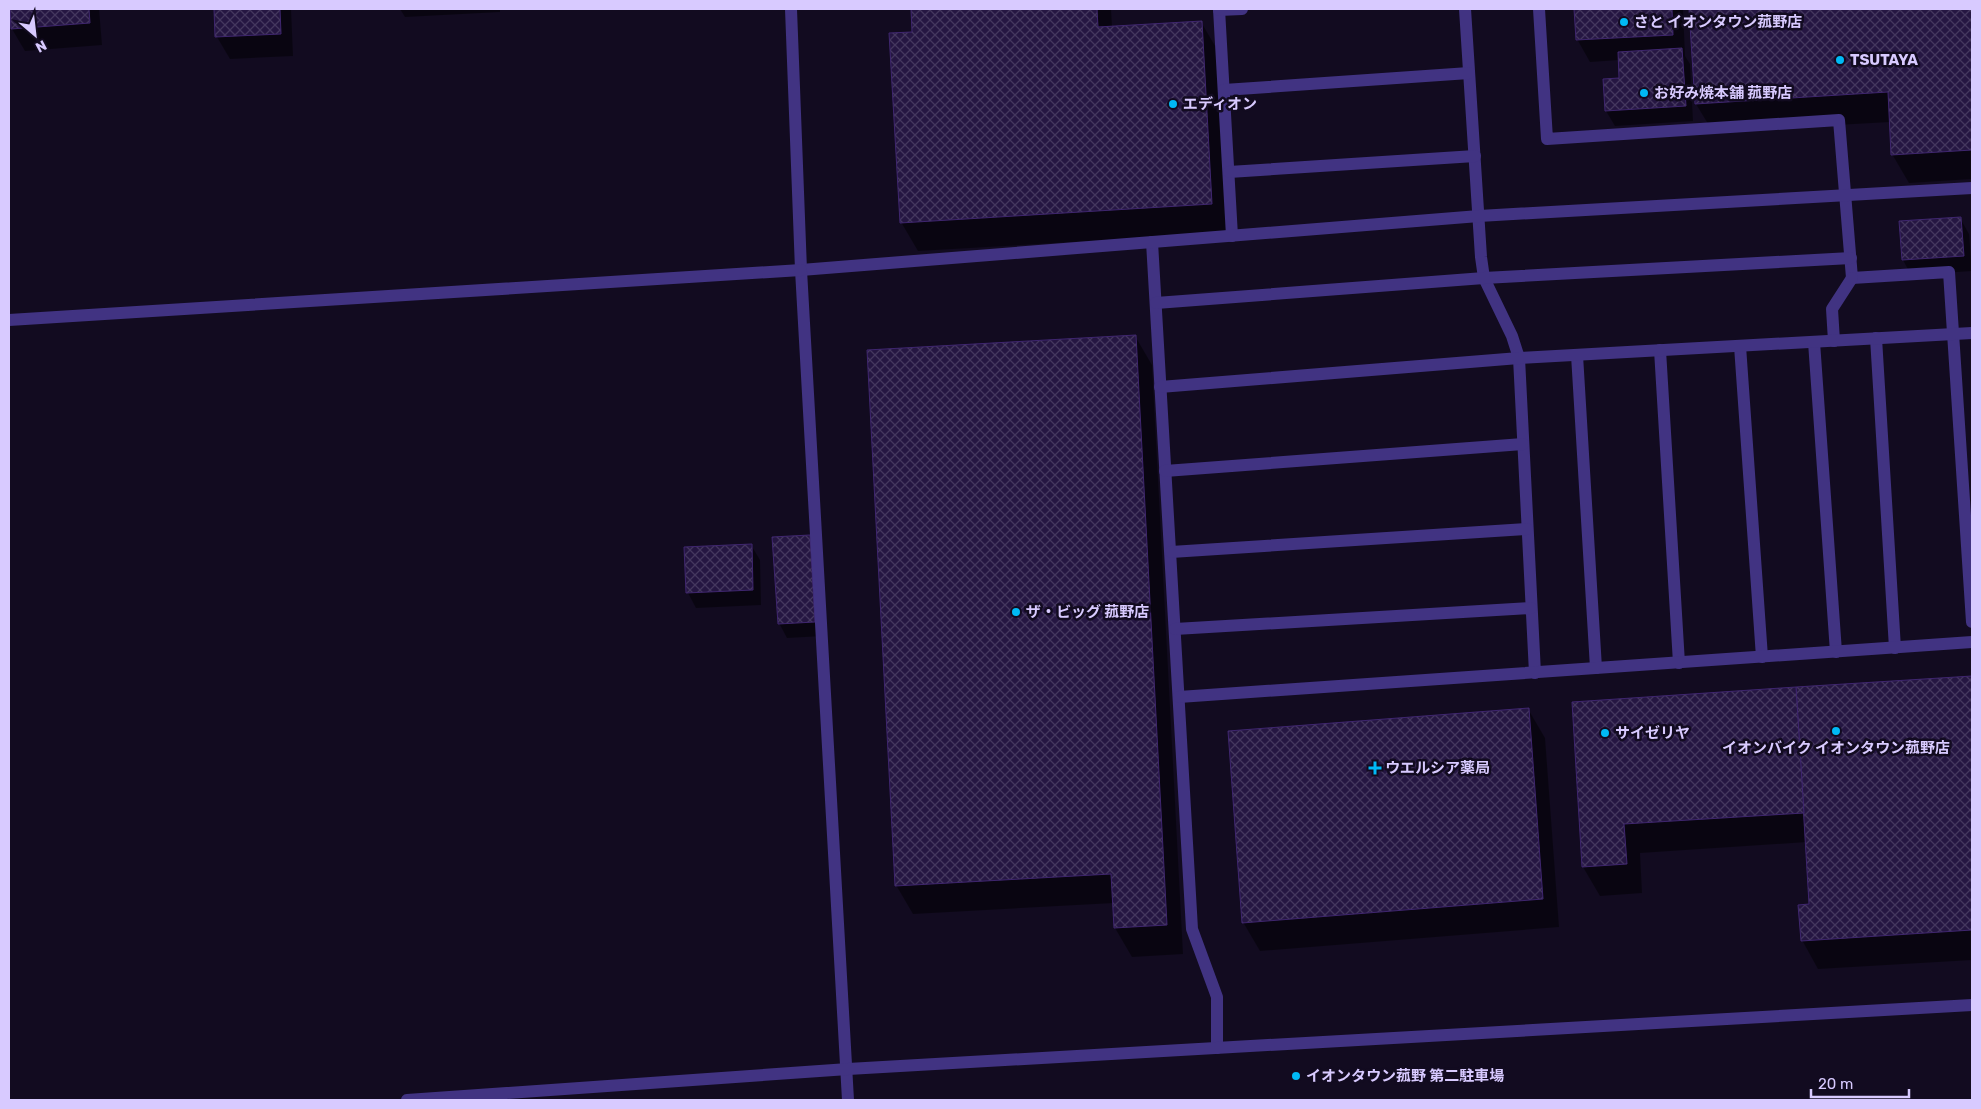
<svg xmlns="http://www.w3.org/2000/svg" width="1981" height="1109" font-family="Rubik,'Noto Sans JP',sans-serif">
	<defs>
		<pattern id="building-cross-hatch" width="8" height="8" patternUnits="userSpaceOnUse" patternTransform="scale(1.25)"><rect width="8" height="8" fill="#251642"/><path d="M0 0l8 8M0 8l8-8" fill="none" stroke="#44375e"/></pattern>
	</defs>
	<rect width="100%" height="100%" fill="#120b20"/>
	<g fill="#0007">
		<polygon points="11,9 99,9 102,45 25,51 12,29"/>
		<polygon points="216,9 291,9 293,56 230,59 217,37"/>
		<polygon points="400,9 500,9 500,12 405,17"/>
		<polygon points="912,9 1111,9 1112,27 1201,22 1218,51 1228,233 918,251 901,222 913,33"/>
		<polygon points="1576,9 1683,9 1685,56 1690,64 1693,121 1615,126 1606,111 1621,79 1619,60 1590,62 1577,39"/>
		<polygon points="1691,9 1972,9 1972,179 1909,183 1892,154 1890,122 1713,132 1696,104"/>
		<polygon points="1960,218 1969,234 1972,271 1911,275 1903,260 1900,222"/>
		<polygon points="1135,336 1152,365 1183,954 1132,957 1115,928 1114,903 913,914 896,885"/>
		<polygon points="809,536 823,636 787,638 779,623"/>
		<polygon points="751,545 760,560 761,605 696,608 688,593"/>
		<polygon points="1972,677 1972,960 1818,969 1802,940 1811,905 1807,842 1640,853 1642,893 1600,896 1583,867 1573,704"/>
		<polygon points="1528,709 1545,738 1559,927 1260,951 1243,922"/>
	</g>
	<g fill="url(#building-cross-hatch)" stroke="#3f266f">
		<polygon points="10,9 89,9 90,23 11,29"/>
		<polygon points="214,9 280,9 281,34 215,37"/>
		<polygon points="911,9 1097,9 1098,27 1202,21 1212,204 900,223 889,33 912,32"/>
		<polygon points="1574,9 1672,9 1673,35 1576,40"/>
		<polygon points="1689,9 1972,9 1972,150 1891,155 1888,92 1695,104"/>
		<polygon points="1682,48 1686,106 1605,111 1603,79 1619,78 1618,52"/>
		<polygon points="1961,217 1964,256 1902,260 1899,221"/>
		<polygon points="1136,335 1167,925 1114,928 1111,874 895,886 867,350"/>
		<polygon points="810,535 815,622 778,624 772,537"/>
		<polygon points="752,544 753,590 686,593 684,547"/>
		<polygon points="1972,676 1972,930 1801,941 1798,905 1809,904 1796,687"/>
		<polygon points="1796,687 1804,813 1624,824 1627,864 1582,867 1572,702"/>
		<polygon points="1529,708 1543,899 1242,923 1228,731"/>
	</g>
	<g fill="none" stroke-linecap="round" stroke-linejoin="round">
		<g stroke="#413382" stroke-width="12">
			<polyline points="1219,9 1232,236"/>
			<polyline points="1465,9 1481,257 1484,278 1512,336 1519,358 1535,673"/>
			<polyline points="1539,9 1547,139 1839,120 1852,278 1949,272 1972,622"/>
			<polyline points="1219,10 1242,9"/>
			<polyline points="1224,90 1469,73"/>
			<polyline points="1229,172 1475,156"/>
			<polyline points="1152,242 1192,929 1217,997 1217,1048"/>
			<polyline points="801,270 1479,216 1972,188"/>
			<polyline points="1156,303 1484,278 1851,258"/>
			<polyline points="1876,338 1895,648"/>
			<polyline points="1834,341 1832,309 1852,278"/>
			<polyline points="1814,342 1836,652"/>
			<polyline points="1740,346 1762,657"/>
			<polyline points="1660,350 1679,663"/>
			<polyline points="1577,355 1596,668"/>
			<polyline points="1160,387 1519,358 1972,333"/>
			<polyline points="1165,471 1523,444"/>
			<polyline points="1171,552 1527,529"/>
			<polyline points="1175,629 1531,608"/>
			<polyline points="1179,697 1972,642"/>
		</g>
		<g stroke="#413382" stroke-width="12">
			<polyline points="791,9 801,270 848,1100"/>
			<polyline points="9,320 801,270"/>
			<polyline points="407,1100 848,1069 1972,1005"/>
		</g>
	</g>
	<g fill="#00b9f5" stroke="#120b20" stroke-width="2">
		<circle cx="1624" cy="22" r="5"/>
		<circle cx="1840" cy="60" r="5"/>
		<circle cx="1644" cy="93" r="5"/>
		<circle cx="1173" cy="104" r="5"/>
		<circle cx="1016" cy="612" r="5"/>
		<circle cx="1836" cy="731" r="5"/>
		<circle cx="1605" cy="733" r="5"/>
		<path d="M1372.5 760.5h5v5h5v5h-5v5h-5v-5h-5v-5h5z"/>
		<circle cx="1296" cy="1076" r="5"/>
	</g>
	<g text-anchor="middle" stroke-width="5" stroke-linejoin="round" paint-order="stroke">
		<g font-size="15" font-weight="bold" fill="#d8caff" stroke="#120b20" text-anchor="start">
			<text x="1634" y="27">さと イオンタウン菰野店</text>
			<text x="1850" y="65">TSUTAYA</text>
			<text x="1654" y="98">お好み焼本舗 菰野店</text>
			<text x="1183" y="109">エディオン</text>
			<text x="1026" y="617">ザ・ビッグ 菰野店</text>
			<text x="1615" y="738">サイゼリヤ</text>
			<text x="1836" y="753" text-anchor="middle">イオンバイク イオンタウン菰野店</text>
			<text x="1385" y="773">ウエルシア薬局</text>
			<text x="1306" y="1081">イオンタウン菰野 第二駐車場</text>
		</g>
	</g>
	<rect width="1981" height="1109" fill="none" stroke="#d8caff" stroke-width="20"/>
	<g transform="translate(35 35) rotate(152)" stroke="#120b20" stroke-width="4" paint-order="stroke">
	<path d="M0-4L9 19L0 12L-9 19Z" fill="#d8caff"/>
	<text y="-8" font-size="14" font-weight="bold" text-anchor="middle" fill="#d8caff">N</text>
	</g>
	<path d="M1811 1089v8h98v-8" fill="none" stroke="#d8caff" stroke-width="2.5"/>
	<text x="1818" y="1089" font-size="15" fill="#d8caff" stroke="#120b20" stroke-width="4" paint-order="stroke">20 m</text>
</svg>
